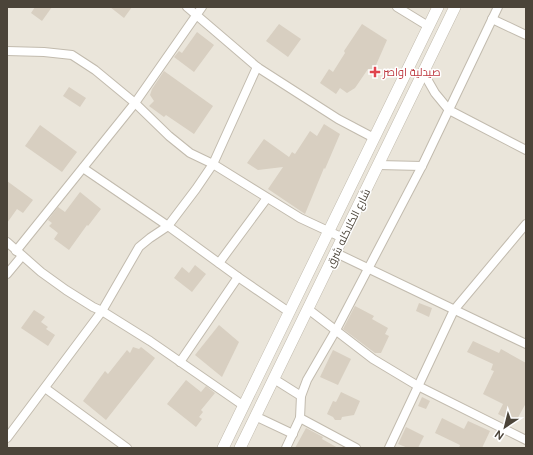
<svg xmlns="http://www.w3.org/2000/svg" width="533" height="455" font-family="'DM Sans',Cairo,sans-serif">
	<rect width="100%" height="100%" fill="#f6f3ec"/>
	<rect fill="#eae5da" x="7" y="7" width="519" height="441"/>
	<g fill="#d8cfc1">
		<polygon points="35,7 52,7 42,21 31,13"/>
		<polygon points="110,7 132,7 124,18"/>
		<polygon points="279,24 301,39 288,57 266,41"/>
		<polygon points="362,24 387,40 373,72 368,69 355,88 347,93 340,88 336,94 320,83 329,69 333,72 345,53 344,51"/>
		<polygon points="197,32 214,45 194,72 174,57 179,51 182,53"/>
		<polygon points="164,71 213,106 194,134 166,115 164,117 149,106 154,101 150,95 152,89"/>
		<polygon points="69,87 86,98 80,107 63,96"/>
		<polygon points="324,124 340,134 325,169 324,168 305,214 268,189 283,167 258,170 247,163 264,139 289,157 292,152 295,154 310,131 317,136"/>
		<polygon points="40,125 77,152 62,172 25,146"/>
		<polygon points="7,181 33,200 23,213 17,209 7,223"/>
		<polygon points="80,192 101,209 88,226 87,225 69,250 54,239 58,233 49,226 52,223 48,220 58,207 65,212"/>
		<polygon points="195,265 206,274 192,292 174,278 182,267 189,273"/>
		<polygon points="419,303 432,308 429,317 416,311"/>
		<polygon points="355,306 374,316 372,319 388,328 385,334 389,336 381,353 375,353 343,329"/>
		<polygon points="34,310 45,317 41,322 48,327 46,329 55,335 48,346 21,328"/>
		<polygon points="219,325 239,342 222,377 195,355"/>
		<polygon points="473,341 499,353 501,349 526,363 526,403 515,423 498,414 503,404 483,394 494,371 491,370 493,364 467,352"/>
		<polygon points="133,347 139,349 141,347 155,358 106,420 83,401 105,371 108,374 127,350 130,353"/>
		<polygon points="333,350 351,359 338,385 320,377"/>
		<polygon points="186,380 201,392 206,386 215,393 201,410 203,412 199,417 202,419 196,427 167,404"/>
		<polygon points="341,392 360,401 354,415 342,417 341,420 335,420 333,417 327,414 333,401 336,402"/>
		<polygon points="422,397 430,401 426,409 418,406"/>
		<polygon points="442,418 464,429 468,421 490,431 482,448 459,448 460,445 435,433"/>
		<polygon points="406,427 424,436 418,448 408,448 398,444"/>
		<polygon points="306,428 323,437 322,439 338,448 295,448"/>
	</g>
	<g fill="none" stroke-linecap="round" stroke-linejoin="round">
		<defs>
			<g id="minor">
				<polyline points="187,7 257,67 338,119 374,138"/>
				<polyline points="397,7 428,26"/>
				<polyline points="492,19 526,35"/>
				<polyline points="7,51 44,52 72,55 95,70 135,103 169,136 190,153 213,164 300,218 343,238"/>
				<polyline points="423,72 435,93 449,110 526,150"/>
				<polyline points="378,165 422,166"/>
				<polyline points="83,168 168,226 238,277 289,312"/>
				<polyline points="7,242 41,272 66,290 93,307 102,311 150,341 244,406"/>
				<polyline points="16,251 135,103 202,7"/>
				<polyline points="336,253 526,344"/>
				<polyline points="219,263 267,198"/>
				<polyline points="7,274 22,256"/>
				<polyline points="308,309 373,359 418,386 526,440"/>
				<polyline points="180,362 238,277"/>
				<polyline points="274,379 301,396"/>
				<polyline points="45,388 127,448"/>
				<polyline points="255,416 293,434"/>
				<polyline points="300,418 356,448"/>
				<polyline points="7,438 102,311 139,247 150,238 168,226 196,189 213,164 257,67"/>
				<polyline points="286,448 300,418 301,396 307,380 336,330 422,166 498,7"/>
				<polyline points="389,448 454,310 526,224"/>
			</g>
			<g id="tertiary">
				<polyline points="223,448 438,7"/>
				<polyline points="240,448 455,7"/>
			</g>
		</defs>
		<use href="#minor" stroke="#c2bbae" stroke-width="10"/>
		<use href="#tertiary" stroke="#c2bbae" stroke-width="12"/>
		<use href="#minor" stroke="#fff" stroke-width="8"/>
		<use href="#tertiary" stroke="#fff" stroke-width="11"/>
	</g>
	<path fill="#e0444e" stroke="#fff" stroke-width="1.5" d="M373 66h4v4h4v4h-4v4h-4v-4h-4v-4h4z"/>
	<g text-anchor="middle" stroke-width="3" stroke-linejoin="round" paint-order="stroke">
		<g font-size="11" fill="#be3a42" stroke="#fff" text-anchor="start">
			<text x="383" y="76">صيدلية اواصر</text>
		</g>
		<g font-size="11" fill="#4b4439" stroke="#fff">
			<text transform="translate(348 228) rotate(-64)" y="4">شارع الكلاكله شرق</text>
		</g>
	</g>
	<rect width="533" height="455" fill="none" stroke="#4b4439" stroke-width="16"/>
	<g transform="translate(505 427) rotate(215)" stroke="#ffffff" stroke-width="3" paint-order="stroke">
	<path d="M0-3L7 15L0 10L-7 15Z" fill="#4b4439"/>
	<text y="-6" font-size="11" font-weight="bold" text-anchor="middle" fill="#4b4439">N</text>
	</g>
</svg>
